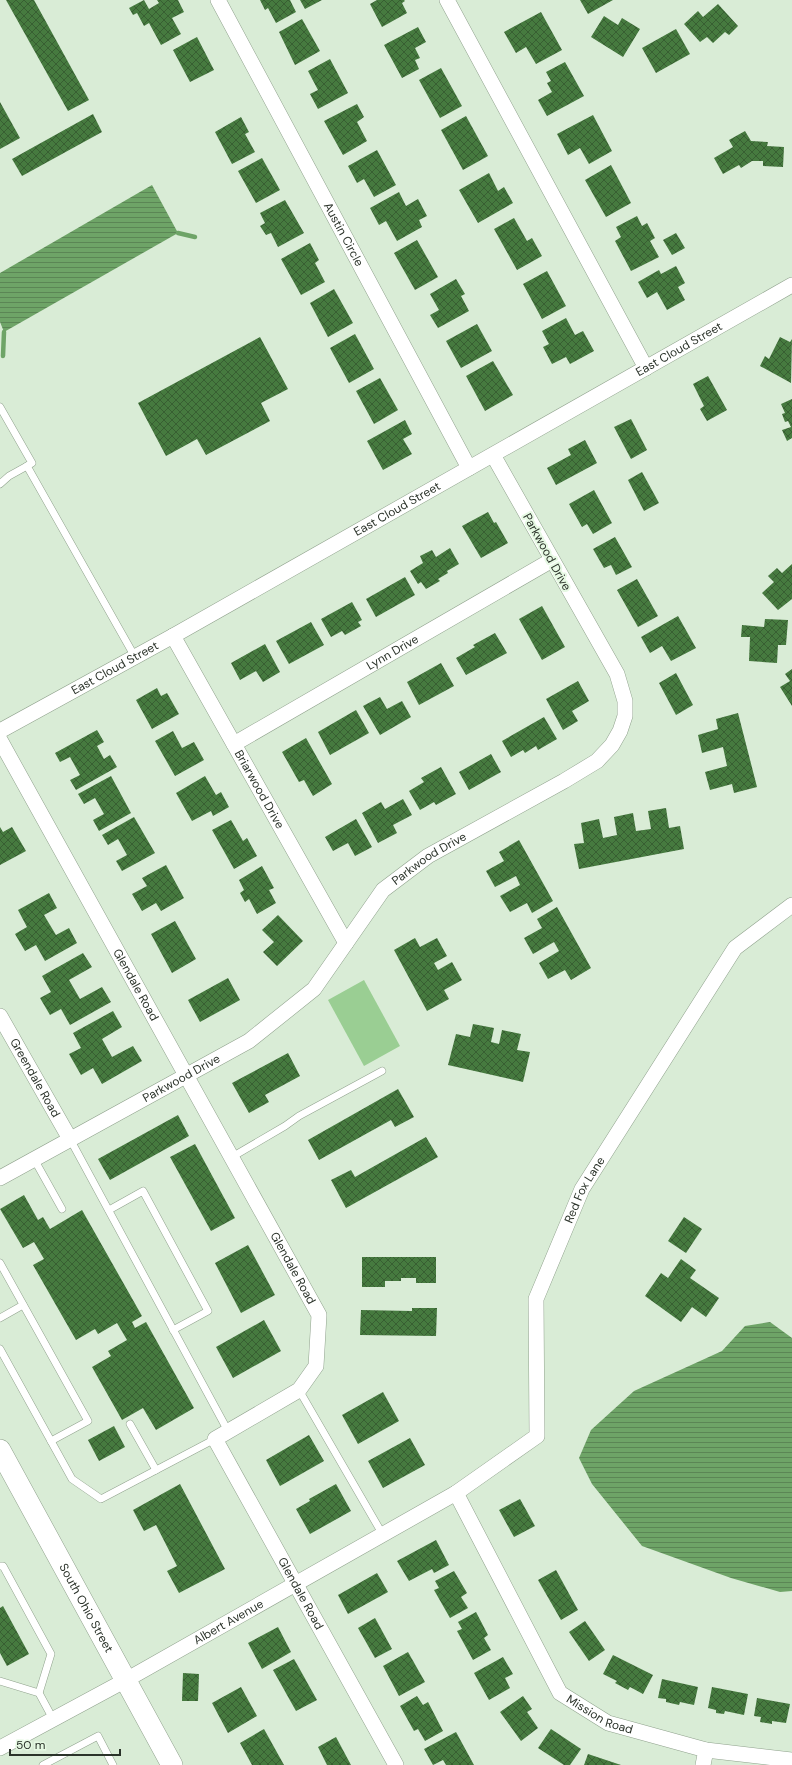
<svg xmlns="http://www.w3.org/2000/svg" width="792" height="1765" font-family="'DM Sans',sans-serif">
	<defs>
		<pattern id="water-rules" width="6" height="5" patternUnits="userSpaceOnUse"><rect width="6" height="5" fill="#6ea467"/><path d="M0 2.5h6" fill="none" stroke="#5b8655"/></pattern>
		<pattern id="building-cross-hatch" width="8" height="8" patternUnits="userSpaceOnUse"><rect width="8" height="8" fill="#467a3f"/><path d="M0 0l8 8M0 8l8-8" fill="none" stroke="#385f32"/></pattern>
	</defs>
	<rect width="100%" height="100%" fill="#d9ecd6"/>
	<polygon fill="#9ace93" points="364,980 400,1046 364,1066 328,1000"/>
	<g fill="url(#water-rules)">
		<polygon points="152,185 178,233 4,332 0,322 0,273"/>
		<polygon points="770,1322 792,1338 792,1591 780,1592 731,1578 642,1546 592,1484 579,1458 591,1430 634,1391 722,1351 745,1326"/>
	</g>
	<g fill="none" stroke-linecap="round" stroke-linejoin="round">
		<g stroke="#6ea467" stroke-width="4.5">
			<polyline points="178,233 195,237"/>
			<polyline points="3,356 4,332"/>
		</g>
	</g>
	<g fill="url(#building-cross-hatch)">
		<polygon points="6,0 34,0 89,100 68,111"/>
		<polygon points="144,0 149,9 159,3 157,0 178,0 184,12 172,18 181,34 161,45 149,23 144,26 137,13 133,15 129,8"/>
		<polygon points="260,0 290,0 296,12 276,23 268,8 265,10"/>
		<polygon points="300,0 322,0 305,9"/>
		<polygon points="377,0 404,0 405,1 402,3 407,13 382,27 370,4"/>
		<polygon points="580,0 613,0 588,14"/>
		<polygon points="718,4 738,26 729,35 725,32 713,43 707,37 700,42 684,24 698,11 703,17"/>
		<polygon points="541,12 562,50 536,64 526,47 516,53 504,32"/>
		<polygon points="604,16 618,25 622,18 640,29 623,57 591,37"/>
		<polygon points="302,19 320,51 295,65 279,32"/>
		<polygon points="418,27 426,42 415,48 420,58 415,60 419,69 402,78 384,45"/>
		<polygon points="676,29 690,54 656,73 642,48"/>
		<polygon points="197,37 214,70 190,82 173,50"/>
		<polygon points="330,59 348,93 318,109 310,94 318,90 308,71"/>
		<polygon points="565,62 584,96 547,116 538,100 552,92 547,83 551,81 546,72"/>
		<polygon points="441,68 462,106 440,118 419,80"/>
		<polygon points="0,102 20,138 0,149"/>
		<polygon points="357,104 364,117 357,122 367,141 343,155 324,121"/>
		<polygon points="93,114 102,132 22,176 12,159"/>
		<polygon points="593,115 612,151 589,164 580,148 568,155 557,134"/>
		<polygon points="466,116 488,156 463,170 441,130"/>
		<polygon points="241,117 249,132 245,134 255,152 232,164 215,132"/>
		<polygon points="745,131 751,141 768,142 767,146 784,147 783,167 763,166 763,161 752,161 741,168 739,165 723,174 714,158 733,147 729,140"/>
		<polygon points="377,150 396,185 374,197 364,179 357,183 348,166"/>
		<polygon points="262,158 280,190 256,203 238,171"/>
		<polygon points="611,165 631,203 606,217 585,180"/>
		<polygon points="489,173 498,191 504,187 513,203 478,223 459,190"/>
		<polygon points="399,192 406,206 418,199 427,216 419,220 422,227 397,241 386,221 379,225 370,208"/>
		<polygon points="285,200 304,233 278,247 271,233 266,235 260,226 265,223 260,213"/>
		<polygon points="637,216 642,226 647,223 655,238 650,241 659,257 631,271 615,241 621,237 616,227"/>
		<polygon points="514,218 527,241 532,238 542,256 517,270 494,229"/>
		<polygon points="676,233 685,248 672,255 663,240"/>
		<polygon points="417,240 438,277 415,290 394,253"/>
		<polygon points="310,243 319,260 315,263 325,282 301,295 281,259"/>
		<polygon points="676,266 685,283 678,287 685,300 667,310 657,292 647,298 638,282 659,270 661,274"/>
		<polygon points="547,271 566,306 542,319 523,284"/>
		<polygon points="456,279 465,294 461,296 469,311 438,328 430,315 439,310 430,294"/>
		<polygon points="334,289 353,323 328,337 310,303"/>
		<polygon points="566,318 575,335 583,331 594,351 570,364 566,357 552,364 543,347 549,344 542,331"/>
		<polygon points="477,324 492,351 461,368 446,341"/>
		<polygon points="355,334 374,369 349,383 330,348"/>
		<polygon points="260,337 288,389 261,403 270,421 206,455 197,439 166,456 138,403"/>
		<polygon points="780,337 790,342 792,339 791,383 760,366 765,356 769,359"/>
		<polygon points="493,361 513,395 485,411 466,376"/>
		<polygon points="708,376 727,410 707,421 700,409 704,406 693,384"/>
		<polygon points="380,378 398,410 374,424 356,391"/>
		<polygon points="792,399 792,438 787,441 782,430 791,427 788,421 785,422 782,414 785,413 781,404"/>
		<polygon points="631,419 647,450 631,459 614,427"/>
		<polygon points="405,420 412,434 403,439 412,454 383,470 367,441"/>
		<polygon points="585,440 597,463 556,485 547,468 571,455 568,449"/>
		<polygon points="642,472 659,503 644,511 628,480"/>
		<polygon points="594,490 612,523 593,534 587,524 582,527 569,504"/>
		<polygon points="488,512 494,523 496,522 508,543 481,558 462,526"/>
		<polygon points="615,537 632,567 616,575 611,565 604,568 593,549"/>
		<polygon points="450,548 459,564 447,571 448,573 438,579 440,581 426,589 421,582 418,584 410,571 423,563 420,556 432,550 436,557"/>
		<polygon points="792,564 792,599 778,610 762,593 774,582 768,576 777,568 782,573"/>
		<polygon points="405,577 415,595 376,617 366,599"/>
		<polygon points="637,579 658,616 638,627 617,590"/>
		<polygon points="352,602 362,620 358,622 361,626 345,635 342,631 331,637 321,619"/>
		<polygon points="542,606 565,647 542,660 519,619"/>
		<polygon points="678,616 696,648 671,661 662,646 650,653 641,637"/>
		<polygon points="765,619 788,620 786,645 778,645 777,663 749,661 750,637 741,637 742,625 764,627"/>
		<polygon points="311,622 324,645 289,664 276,641"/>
		<polygon points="495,633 507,653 466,675 456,658 475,647 473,645"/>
		<polygon points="265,644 280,672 263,682 256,671 240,680 231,663"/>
		<polygon points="441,663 454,686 419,705 407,682"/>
		<polygon points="792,669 792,706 780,687 790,681 785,674"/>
		<polygon points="676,673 693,705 676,715 659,683"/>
		<polygon points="578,681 589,701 572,711 578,721 563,730 546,699"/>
		<polygon points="157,688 161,696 167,693 179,714 152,729 136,700"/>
		<polygon points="380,697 387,709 402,701 411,717 380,735 363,706"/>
		<polygon points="356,710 369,733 330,755 318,732"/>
		<polygon points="738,713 757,787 734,793 732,784 710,790 705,772 727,766 723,747 702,753 698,735 718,729 716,719"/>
		<polygon points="544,717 557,739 538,750 536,746 525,753 523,750 511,757 502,741"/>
		<polygon points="97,730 104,742 97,746 104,759 110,755 117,767 76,790 70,780 80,775 70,757 60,762 55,753"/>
		<polygon points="173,731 182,748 194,742 204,760 175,776 155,741"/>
		<polygon points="306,738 332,784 313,796 304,780 299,782 282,752"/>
		<polygon points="491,754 501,772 469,790 459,772"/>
		<polygon points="441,767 456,794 436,805 434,802 420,810 409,791 424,782 421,778"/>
		<polygon points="111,776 131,813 99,831 93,820 104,814 95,798 84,804 78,794"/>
		<polygon points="205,776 216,795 221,792 229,807 213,816 211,811 192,821 176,793"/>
		<polygon points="403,799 412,815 393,825 397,833 378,843 362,813 381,802 385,809"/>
		<polygon points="666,808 669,828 680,826 684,849 579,869 574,844 584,843 581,823 599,819 603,838 617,835 614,817 633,813 636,831 651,829 648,811"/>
		<polygon points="134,817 155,853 122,871 116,861 127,855 118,839 108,845 102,835"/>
		<polygon points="356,819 372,847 355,856 348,843 333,851 325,837"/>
		<polygon points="231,820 243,841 247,838 257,856 234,869 212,830"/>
		<polygon points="0,827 3,832 12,827 26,851 0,865"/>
		<polygon points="519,840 553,901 532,913 527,903 510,912 500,896 520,885 516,876 495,887 486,871 504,861 499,852"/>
		<polygon points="166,865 184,898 161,911 156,903 142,911 132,894 147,886 142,878"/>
		<polygon points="262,866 274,888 269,890 276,903 257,914 249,899 245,902 240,893 244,890 239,880"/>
		<polygon points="49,893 57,908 44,915 56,935 69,928 77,943 45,961 36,945 25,951 15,934 27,927 18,910"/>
		<polygon points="557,907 591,968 571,980 565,970 548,979 539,963 559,951 554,942 533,954 524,938 542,928 537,919"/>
		<polygon points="278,915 303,941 277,966 263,952 274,942 262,930"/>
		<polygon points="175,921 196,959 172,973 151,934"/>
		<polygon points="415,938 420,947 437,938 447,956 434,963 438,970 452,962 462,980 444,990 449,999 427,1011 394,950"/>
		<polygon points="83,953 92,967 69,980 80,999 102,987 111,1002 70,1025 61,1009 50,1015 40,998 51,992 42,976"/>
		<polygon points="228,978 240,1000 200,1022 188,1000"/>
		<polygon points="113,1011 122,1027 102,1039 112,1057 133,1046 142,1061 102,1084 93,1068 81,1075 69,1054 81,1048 73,1033"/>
		<polygon points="473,1024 494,1028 491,1042 499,1044 502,1030 521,1034 517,1050 530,1052 523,1082 448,1065 456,1034 470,1037"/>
		<polygon points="288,1053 300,1076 265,1095 269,1102 249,1113 232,1083"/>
		<polygon points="398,1089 414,1117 395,1127 391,1120 319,1160 308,1140"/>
		<polygon points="178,1115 189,1136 110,1180 98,1159"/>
		<polygon points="426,1137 438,1157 346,1208 331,1180 351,1170 355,1177"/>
		<polygon points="195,1144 235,1218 211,1231 170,1157"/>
		<polygon points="24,1195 38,1220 43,1217 50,1229 82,1210 142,1316 132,1322 135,1328 146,1322 194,1408 156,1430 143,1408 122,1420 92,1367 111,1356 108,1351 127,1340 117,1323 98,1334 95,1329 76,1340 33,1265 44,1259 34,1242 23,1248 0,1209"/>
		<polygon points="684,1217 702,1229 686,1253 668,1241"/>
		<polygon points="248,1245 275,1295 241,1313 215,1263"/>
		<polygon points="362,1257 436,1257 436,1283 416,1283 416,1278 401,1278 401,1281 385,1281 385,1287 362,1287"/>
		<polygon points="681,1259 696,1270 690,1278 719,1298 706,1317 692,1307 681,1322 645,1296 661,1273 668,1278"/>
		<polygon points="412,1308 437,1308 436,1336 360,1335 361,1310 412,1311"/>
		<polygon points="264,1320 281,1351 233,1378 216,1347"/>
		<polygon points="383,1392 399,1421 358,1444 342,1415"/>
		<polygon points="114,1426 125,1447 99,1461 88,1440"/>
		<polygon points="309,1435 324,1461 280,1486 266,1460"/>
		<polygon points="410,1438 425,1465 383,1488 368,1461"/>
		<polygon points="180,1484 225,1569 179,1593 167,1571 177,1566 156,1525 144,1531 133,1510"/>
		<polygon points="336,1484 351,1511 310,1534 296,1509 310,1501 309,1499"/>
		<polygon points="520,1499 535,1526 514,1537 499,1510"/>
		<polygon points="436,1540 449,1565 434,1573 432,1569 409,1581 397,1561"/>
		<polygon points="556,1570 578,1610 561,1620 538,1580"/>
		<polygon points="454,1571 467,1593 461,1597 468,1608 450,1618 434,1590 439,1588 435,1581"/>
		<polygon points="377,1573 388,1592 348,1614 338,1595"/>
		<polygon points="3,1606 29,1654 7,1666 0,1653 0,1608"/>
		<polygon points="476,1612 488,1635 484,1638 491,1650 473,1660 457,1631 462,1629 458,1622"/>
		<polygon points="375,1618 392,1649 375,1658 358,1628"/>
		<polygon points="585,1621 605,1650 589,1661 569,1632"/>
		<polygon points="278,1627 291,1652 262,1669 248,1643"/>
		<polygon points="408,1652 425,1682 399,1696 383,1666"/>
		<polygon points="613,1655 653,1675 643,1694 630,1687 628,1690 615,1683 617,1681 603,1674"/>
		<polygon points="503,1657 513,1674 505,1678 510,1688 489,1700 474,1673"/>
		<polygon points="294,1659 317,1700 296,1711 273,1670"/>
		<polygon points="183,1673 199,1674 198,1701 182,1701"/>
		<polygon points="662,1679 698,1687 694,1705 680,1702 679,1705 666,1702 666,1699 658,1698"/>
		<polygon points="241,1687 257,1716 228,1733 212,1703"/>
		<polygon points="712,1687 748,1694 744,1715 725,1711 724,1714 716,1713 716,1710 708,1708"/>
		<polygon points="417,1696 423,1705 428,1702 443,1731 425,1741 418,1729 414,1731 400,1706"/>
		<polygon points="523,1696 532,1709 527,1712 538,1728 521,1741 500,1712"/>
		<polygon points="757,1698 790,1704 786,1723 772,1721 772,1724 760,1722 761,1717 754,1716"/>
		<polygon points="264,1729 284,1765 252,1765 240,1743"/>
		<polygon points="551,1729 581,1749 570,1765 564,1765 538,1748"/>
		<polygon points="456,1732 474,1765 446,1765 443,1760 433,1765 424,1749"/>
		<polygon points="336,1737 351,1765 327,1765 318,1747"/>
		<polygon points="588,1754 621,1765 584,1765"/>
	</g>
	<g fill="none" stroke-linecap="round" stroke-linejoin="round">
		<defs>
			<g id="service">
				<polyline points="0,407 32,463 27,466"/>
				<polyline points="0,484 9,476 27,466 135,657"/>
				<polyline points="70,1139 228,1431"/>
				<polyline points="232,1157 285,1126 299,1116 382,1071"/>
				<polyline points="34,1159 62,1209"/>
				<polyline points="109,1210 143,1191 208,1311 173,1330"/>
				<polyline points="0,1263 88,1421 51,1441"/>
				<polyline points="0,1318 23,1305"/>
				<polyline points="0,1349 72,1479 101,1499 215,1439"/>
				<polyline points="299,1390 383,1535"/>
				<polyline points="130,1424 156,1470"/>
				<polyline points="0,1566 3,1566 51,1654 39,1693"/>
				<polyline points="0,1681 39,1693 53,1719"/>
				<polyline points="43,1765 98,1736 113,1765"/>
			</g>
			<g id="minor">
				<path id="s1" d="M 218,0 L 469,468"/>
				<polyline points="447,0 646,368"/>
				<path id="s2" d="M 173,636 L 346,943"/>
				<path id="s3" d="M 0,731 L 173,636 L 792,285"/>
				<path id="s4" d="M 0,740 L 319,1315 L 316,1366 L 299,1390 L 215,1439 L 396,1765"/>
				<path id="s5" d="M 234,744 L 552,560"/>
				<path id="s6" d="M 0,1016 L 70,1139"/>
				<path id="s7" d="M 0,1178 L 249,1041 L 314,989 L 383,890 L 428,856 L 564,781 L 597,761 L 612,745 L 620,731 L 625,716 L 625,701 L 617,674 L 493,455"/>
				<path id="s8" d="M 456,1493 L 560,1693 L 608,1723 L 706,1750 L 792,1760"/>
				<path id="s9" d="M 0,1748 L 126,1680 L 456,1493 L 537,1436 L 536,1299 L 582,1189 L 735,948 L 792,905"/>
				<polyline points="703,1765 706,1750"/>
			</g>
			<g id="secondary">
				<path id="s10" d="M 0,1450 L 172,1765"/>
			</g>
		</defs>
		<use href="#service" stroke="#90a28d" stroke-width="8"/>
		<use href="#minor" stroke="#90a28d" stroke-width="16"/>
		<use href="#secondary" stroke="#90a28d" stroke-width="22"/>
		<use href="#service" stroke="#fff" stroke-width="7"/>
		<use href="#minor" stroke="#fff" stroke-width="15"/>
		<use href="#secondary" stroke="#fff" stroke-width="21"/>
	</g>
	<g text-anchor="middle" stroke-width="4" stroke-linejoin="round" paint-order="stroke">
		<g font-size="12" fill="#2b332a" stroke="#e6f9e3">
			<text dy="4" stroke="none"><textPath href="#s1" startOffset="266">Austin Circle</textPath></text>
			<text dy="4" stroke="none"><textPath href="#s3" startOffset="779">East Cloud Street</textPath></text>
			<text dy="4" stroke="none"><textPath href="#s3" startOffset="455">East Cloud Street</textPath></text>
			<text transform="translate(547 552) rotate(61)" y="4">Parkwood Drive</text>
			<text dy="4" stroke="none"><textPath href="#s5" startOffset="183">Lynn Drive</textPath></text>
			<text dy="4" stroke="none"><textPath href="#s3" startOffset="131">East Cloud Street</textPath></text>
			<text dy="4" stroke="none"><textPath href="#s2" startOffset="176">Briarwood Drive</textPath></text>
			<text dy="4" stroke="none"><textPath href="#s7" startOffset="544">Parkwood Drive</textPath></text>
			<text dy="4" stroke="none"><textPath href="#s4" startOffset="280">Glendale Road</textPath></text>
			<text dy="4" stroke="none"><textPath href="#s6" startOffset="71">Greendale Road</textPath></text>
			<text dy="4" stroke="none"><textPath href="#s7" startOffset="207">Parkwood Drive</textPath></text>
			<text dy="4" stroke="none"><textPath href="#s9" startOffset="878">Red Fox Lane</textPath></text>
			<text dy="4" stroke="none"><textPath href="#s4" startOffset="604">Glendale Road</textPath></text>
			<text dy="4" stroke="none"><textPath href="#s4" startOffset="1012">Glendale Road</textPath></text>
			<text dy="4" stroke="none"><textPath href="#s10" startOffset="180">South Ohio Street</textPath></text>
			<text dy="4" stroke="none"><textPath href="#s9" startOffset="261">Albert Avenue</textPath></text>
			<text dy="4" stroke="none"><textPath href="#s8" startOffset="271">Mission Road</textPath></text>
		</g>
	</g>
	<path d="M10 1749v6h110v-6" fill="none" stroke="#2b332a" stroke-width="2"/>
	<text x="16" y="1749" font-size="12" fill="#2b332a" stroke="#e6f9e3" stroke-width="3" paint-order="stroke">50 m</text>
</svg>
